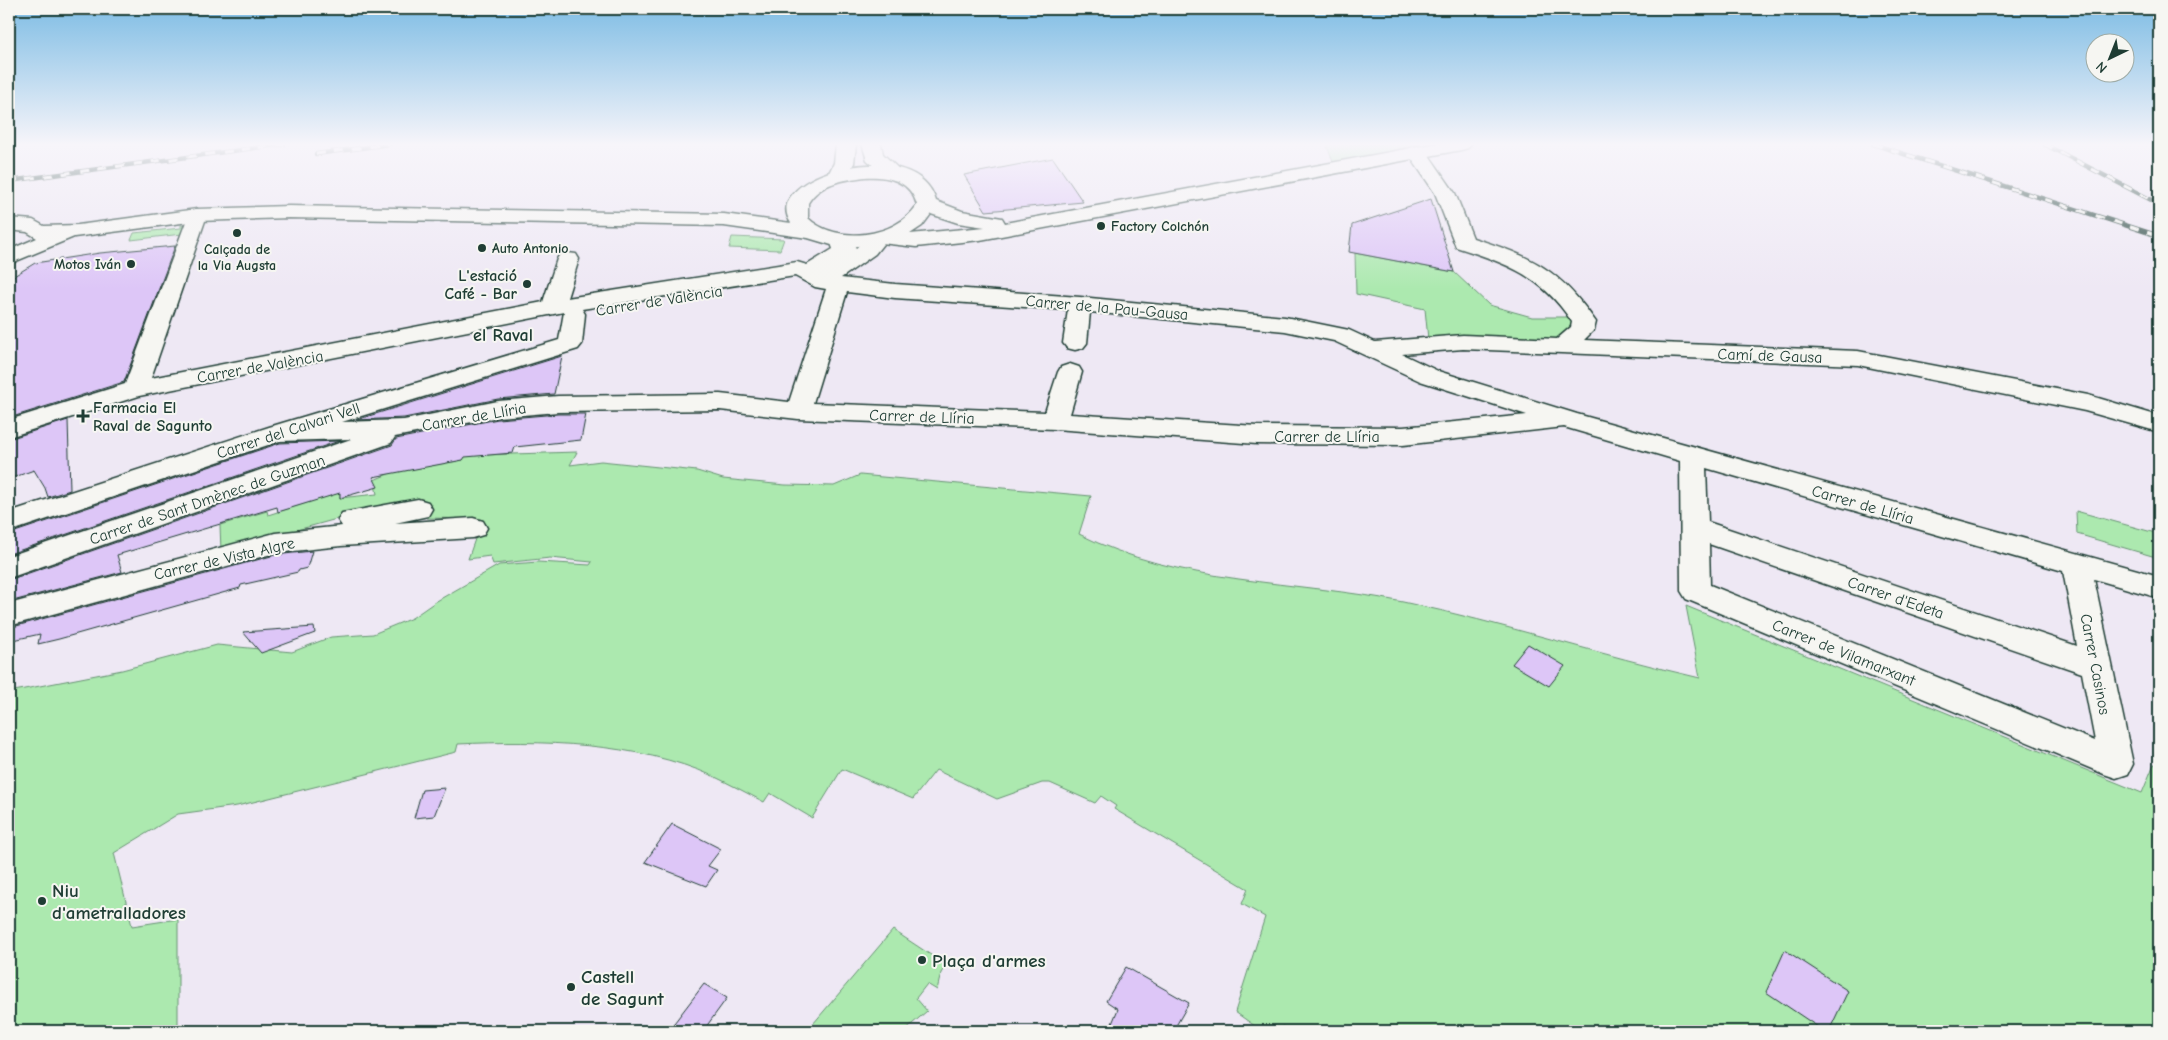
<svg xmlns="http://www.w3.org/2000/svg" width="2168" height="1040" font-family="'Comic Neue',sans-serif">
	<rect width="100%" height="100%" fill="#eee8f4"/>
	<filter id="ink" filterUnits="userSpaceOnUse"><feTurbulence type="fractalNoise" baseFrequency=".02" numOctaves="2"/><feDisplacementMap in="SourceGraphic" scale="10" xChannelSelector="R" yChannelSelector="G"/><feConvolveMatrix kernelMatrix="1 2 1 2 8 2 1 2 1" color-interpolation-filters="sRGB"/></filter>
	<g filter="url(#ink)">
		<g fill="#ace9af" stroke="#669372">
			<polygon points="1326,144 1420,144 1334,164"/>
			<polygon points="181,225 185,226 182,234 131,240 134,233 181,228"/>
			<polygon points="732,237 784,239 780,250 729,248"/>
			<polygon points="1355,253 1454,272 1489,305 1532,317 1581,317 1562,346 1428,339 1425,309 1356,294"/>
			<path d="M 468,449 L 481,455 L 577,452 L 570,465 L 601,461 L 697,471 L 723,479 L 785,485 L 834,486 L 860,475 L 1091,496 L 1079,534 C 1179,585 1295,580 1403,602 C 1503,623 1600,655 1700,678 L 1686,606 L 2142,793 L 2154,764 L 2159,765 L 2159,1031 L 1292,1031 L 1282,1026 L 1280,1031 L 1262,1031 L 1235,1012 L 1265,917 L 1242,904 L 1248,889 L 1114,809 L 1116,806 L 1101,796 L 1095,803 L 1050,783 L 1042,783 L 997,799 L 936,770 L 913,799 L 842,769 L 812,818 L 770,793 L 764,802 C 747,793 730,784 713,776 C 637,742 540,740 458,744 L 456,752 L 237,806 L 178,814 L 114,853 L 132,926 L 178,919 L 178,1031 L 9,1031 L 9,692 L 122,670 L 217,645 L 292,652 L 331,637 L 373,634 L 412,618 L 435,602 L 499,565 L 538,562 L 590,565 L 592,562 L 550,558 L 493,564 L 490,556 L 468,559 L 482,519 L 427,518 L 418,509 L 362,512 L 221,551 L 220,525 L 267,511 L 268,515 L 340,492 L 340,498 L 377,494 L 374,480 L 393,472 L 463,460 Z"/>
			<polygon points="2076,511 2159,534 2159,558 2077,534"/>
			<polygon points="893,930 946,965 941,973 937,990 927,984 916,998 927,1011 904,1031 807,1031"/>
		</g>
		<g fill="#ddc6f7" stroke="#1f3d34">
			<polygon points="1053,158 1083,202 986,211 964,175"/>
			<polygon points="1431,199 1454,272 1349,252 1352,225"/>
			<polygon points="175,246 124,382 9,418 9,279 35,263 100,253"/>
			<polygon points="562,356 554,394 498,399 404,418 356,420"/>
			<polygon points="558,414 586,414 581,440 515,447 513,453 465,457 463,460 373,477 378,487 340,498 340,493 278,512 277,507 117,555 122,572 9,602 9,580 392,445 396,439 498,419"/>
			<polygon points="68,420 70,490 48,497 45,488 34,470 9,479 9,439"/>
			<polygon points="339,441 9,554 9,534 280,443"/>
			<polygon points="312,551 307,568 299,570 298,572 241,585 240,588 59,639 38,644 40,634 9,641 9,628 275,555"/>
			<polygon points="314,627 315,633 261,653 243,632"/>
			<polygon points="1528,644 1565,666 1549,686 1512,664"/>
			<polygon points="445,788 434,816 414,818 422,790"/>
			<polygon points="672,824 721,849 708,866 717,870 706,886 645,862"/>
			<polygon points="1785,950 1848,991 1829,1031 1824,1031 1766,992"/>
			<polygon points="1126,967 1189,1003 1173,1031 1109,1031 1118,1009 1106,1001"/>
			<polygon points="704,984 727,998 703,1031 668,1031"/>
		</g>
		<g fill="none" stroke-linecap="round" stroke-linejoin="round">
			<defs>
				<g id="minor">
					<polygon points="836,144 856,144 854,163 845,179 831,179 828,175 834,163"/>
					<polygon points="862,144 881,144 883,154 903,173 900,177 886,177 867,160"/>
					<path d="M 1417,146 L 1424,148 L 1455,193 L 1473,238 C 1533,257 1559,269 1596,322 L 1594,330 L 1584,340 L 1858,351 L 2088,395 L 2159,416 L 2159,432 L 2085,411 L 1858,365 L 1463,349 L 1402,354 L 1438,371 L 1577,414 L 2159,576 L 2159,598 L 2094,579 L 2133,764 L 2128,774 L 2116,778 L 2104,774 L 1686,599 L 1681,591 L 1680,461 L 1564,427 L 1403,445 L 1257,444 L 1055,429 L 798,419 L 720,410 L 558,412 L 498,417 L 395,437 L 391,443 L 9,578 L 9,556 L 351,439 L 280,441 L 9,532 L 9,512 L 269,427 L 559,340 L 564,312 L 139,396 L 9,437 L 9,420 L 125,384 L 190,211 L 197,209 L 204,211 L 207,215 L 151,378 L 543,302 L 557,259 L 560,254 L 568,253 L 576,254 L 579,259 L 567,298 L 797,262 L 807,265 L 833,249 L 830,240 L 834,236 L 841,234 L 848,236 L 856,248 C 866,240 869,231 883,235 L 887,239 L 875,254 L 841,278 L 895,284 L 1080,297 L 1285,317 L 1349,330 L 1375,342 L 1463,335 L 1557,339 L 1571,327 L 1572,322 C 1542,276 1507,263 1456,247 L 1435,193 L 1407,152 L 1410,148 ZM 795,276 L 815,287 L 826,289 L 789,402 L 720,394 L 558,396 L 498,401 L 404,420 L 342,422 L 578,349 L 582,344 L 585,314 L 582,309 ZM 847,292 L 895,298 L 1068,310 L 1063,343 L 1067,348 L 1075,350 L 1083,348 L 1087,343 L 1090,312 L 1285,331 L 1334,341 L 1420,381 L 1527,415 L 1403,427 L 1257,426 L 1070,414 L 1082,372 L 1079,367 L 1070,364 L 1061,367 L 1058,372 L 1045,412 L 813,403 ZM 1706,468 L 2063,571 L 2077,646 L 1708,522 ZM 1709,544 L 2082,673 L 2095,741 L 1710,585 Z"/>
					<polygon points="418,499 428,502 432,509 428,516 395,523 473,518 483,521 487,528 483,535 473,538 341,546 275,553 9,626 9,604 275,533 342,526 338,520 342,513"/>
				</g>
				<path id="major" d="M 1433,144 L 1471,144 L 1468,148 L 1461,150 L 980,240 L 916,247 L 881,243 L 850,247 L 835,246 L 808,238 L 724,226 L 289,218 L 197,221 L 74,237 L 9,264 L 9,250 L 37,238 L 27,232 L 9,230 L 9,218 L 33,220 L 44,226 L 78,225 L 197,209 L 289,206 L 724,214 L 791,223 C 758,175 916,132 936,201 L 962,211 L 1002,218 L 1005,223 ZM 865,177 C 888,176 910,180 917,205 C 896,238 836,245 808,218 L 808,203 C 820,183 843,180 865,177 ZM 931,214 L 958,223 L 985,227 L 910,234 L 922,226 Z"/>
			</defs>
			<use href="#minor" stroke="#1f3d34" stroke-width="3"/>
			<use href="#major" stroke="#1f3d34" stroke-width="3"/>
			<use href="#minor" fill="#f6f6f2" fill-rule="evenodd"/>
			<use href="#major" fill="#f6f6f2" fill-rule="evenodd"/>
			<defs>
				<g id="rail">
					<polyline points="1873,144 2159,236"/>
					<polyline points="2044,144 2159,204"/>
					<polyline points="316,154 390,144"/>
					<polyline points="9,181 284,144"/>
				</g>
			</defs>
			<use href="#rail" stroke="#1f3d34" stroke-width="4.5"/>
			<use href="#rail" stroke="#f6f6f2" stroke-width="3" stroke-dasharray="9" stroke-linecap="butt"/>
		</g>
	</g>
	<linearGradient id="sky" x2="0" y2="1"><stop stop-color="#7dbce4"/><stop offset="0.5" stop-color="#f7f5fa"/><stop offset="1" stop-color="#f7f5fa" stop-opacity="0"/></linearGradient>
	<rect width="2168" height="289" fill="url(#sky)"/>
	<g fill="#1f3d34" stroke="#f6f6f2" stroke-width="2">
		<circle cx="1101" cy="226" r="5"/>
		<circle cx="237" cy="233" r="5"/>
		<circle cx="482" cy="248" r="5"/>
		<circle cx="131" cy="264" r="5"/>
		<circle cx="527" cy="284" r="5"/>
		<path d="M80.5 408.5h5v5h5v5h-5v5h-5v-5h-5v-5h5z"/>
		<circle cx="42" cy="901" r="5"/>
		<circle cx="922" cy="960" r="5"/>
		<circle cx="571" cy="987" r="5"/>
	</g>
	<g text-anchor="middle" stroke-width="4" stroke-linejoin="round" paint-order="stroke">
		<g font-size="14" font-weight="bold" fill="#1f3d34" stroke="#f6f6f2" text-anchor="start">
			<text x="1111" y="231">Factory Colchón</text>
			<text x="492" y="253">Auto Antonio</text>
			<text x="237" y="254" text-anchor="middle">Calçada de<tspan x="237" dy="16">la Via Augsta</tspan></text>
			<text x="121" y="269" text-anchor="end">Motos Iván</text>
		</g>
		<g font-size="16" font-weight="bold" fill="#1f3d34" stroke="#f6f6f2" text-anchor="end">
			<text x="517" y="281">L'estació<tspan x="517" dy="18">Café - Bar</tspan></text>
			<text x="93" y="413" text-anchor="start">Farmacia El<tspan x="93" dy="18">Raval de Sagunto</tspan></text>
		</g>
		<g font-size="16" fill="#1f3d34" stroke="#f6f6f2">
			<text transform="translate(659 300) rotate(-9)" y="6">Carrer de València</text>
			<text transform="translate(1107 307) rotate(5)" y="6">Carrer de la Pau-Gausa</text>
			<text transform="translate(1770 355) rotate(2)" y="6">Camí de Gausa</text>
			<text transform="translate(260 366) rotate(-10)" y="6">Carrer de València</text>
			<text transform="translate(474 416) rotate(-10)" y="6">Carrer de Llíria</text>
			<text transform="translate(922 416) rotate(2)" y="6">Carrer de Llíria</text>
			<text transform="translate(288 430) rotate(-18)" y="6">Carrer del Calvari Vell</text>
			<text x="1327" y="442">Carrer de Llíria</text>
			<text transform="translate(207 499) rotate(-19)" y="6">Carrer de Sant Dmènec de Guzman</text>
			<text transform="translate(1863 504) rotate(16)" y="6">Carrer de Llíria</text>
			<text transform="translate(224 558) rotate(-13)" y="6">Carrer de Vista Algre</text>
			<text transform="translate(1896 597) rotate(19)" y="6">Carrer d'Edeta</text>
			<text transform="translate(1844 652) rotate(22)" y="6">Carrer de Vilamarxant</text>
			<text transform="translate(2096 664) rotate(79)" y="6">Carrer Casinos</text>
		</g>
		<g font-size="18" font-weight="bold" fill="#1f3d34" stroke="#f6f6f2">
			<text x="503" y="341">el Raval</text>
		</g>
		<g font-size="19" font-weight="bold" fill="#1f3d34" stroke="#f6f6f2" text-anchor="start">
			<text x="52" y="897">Niu<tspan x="52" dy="22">d'ametralladores</tspan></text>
			<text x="932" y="967">Plaça d'armes</text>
			<text x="581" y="983">Castell<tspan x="581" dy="22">de Sagunt</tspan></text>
		</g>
	</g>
	<rect width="2168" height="1040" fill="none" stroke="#f6f6f2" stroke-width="30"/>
	<rect x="15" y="15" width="2138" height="1010" fill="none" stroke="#1f3d34" stroke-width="2" filter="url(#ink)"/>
	<g transform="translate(2110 58) rotate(223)"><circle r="24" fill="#f6f6f2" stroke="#a0aca6"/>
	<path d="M0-4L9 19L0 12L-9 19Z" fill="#1f3d34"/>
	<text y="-8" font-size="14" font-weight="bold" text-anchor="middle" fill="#1f3d34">N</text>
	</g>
</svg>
